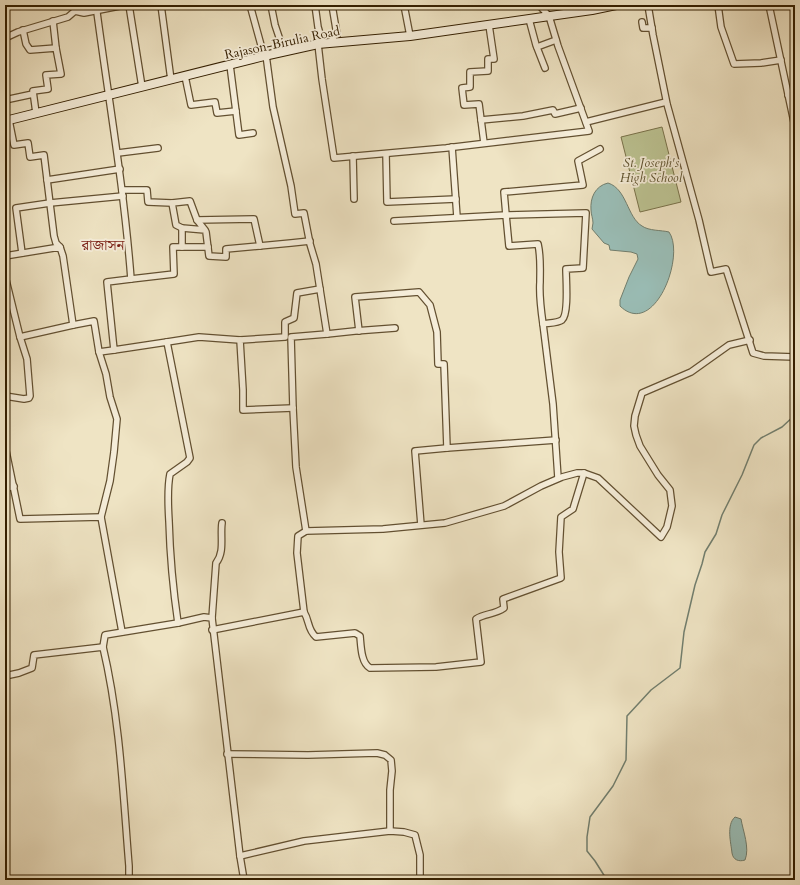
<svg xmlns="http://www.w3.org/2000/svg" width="800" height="885" font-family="Cardo,'Noto Serif Bengali',serif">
	<rect width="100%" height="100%" fill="#efe4c4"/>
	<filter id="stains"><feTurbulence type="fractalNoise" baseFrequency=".005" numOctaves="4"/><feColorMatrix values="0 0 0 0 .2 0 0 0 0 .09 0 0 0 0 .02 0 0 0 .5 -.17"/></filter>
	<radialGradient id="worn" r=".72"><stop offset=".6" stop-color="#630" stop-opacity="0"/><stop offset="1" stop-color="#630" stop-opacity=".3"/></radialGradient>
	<polygon fill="#bcc392" stroke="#787149" points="662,127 681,202 640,212 621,137"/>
	<g fill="#9abeb7" stroke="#717e6e">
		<path d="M 608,183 C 627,189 627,217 642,226 C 649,231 661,230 669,232 C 686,256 654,339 620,306 L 620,300 L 629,277 L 638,259 L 637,254 L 631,252 L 610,250 L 609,245 L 604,243 L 592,229 C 592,227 593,225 593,223 C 593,219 591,214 591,210 C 590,198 595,186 608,183 Z"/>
		<path d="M 735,817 L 741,819 C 743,831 750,848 745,860 C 739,862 733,860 732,853 C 731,843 726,825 735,817 Z"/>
	</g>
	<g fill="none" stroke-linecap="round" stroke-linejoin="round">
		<polyline stroke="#717e6e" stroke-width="1.5" points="607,880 595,861 587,851 587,837 590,817 613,786 626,760 627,716 651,690 680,668 684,632 695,585 702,564 705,552 716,534 722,515 742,475 754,445 761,438 782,427 795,415"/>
		<defs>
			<g id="street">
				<path d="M 96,5 C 108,96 124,187 131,279 L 107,282 L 114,350 L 167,342 L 190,458 L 187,462 L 170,474 C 167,489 168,505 169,521 C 170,555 173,589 178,623"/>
				<polyline points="129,5 142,87"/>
				<polyline points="161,5 171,80"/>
				<polyline points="250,5 264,56"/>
				<polyline points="271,5 275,25 284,52"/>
				<polyline points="315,5 318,27 323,44"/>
				<polyline points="332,5 337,35 331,35 335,42"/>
				<polyline points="404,5 410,36"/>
				<polyline points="648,5 653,35 667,104 699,220 711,272 726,269 753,353 764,356 795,357"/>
				<polyline points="718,5 721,27 734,64 761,63 781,60"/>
				<polyline points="769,5 795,127"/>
				<polyline points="529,19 536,45 545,68"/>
				<polyline points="53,21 56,48"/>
				<polyline points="642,22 643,28 652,28"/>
				<polyline points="23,30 26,44 30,50 56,48 61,74 46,75 48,89 33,91 36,113"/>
				<polyline points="5,38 18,32 68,17 75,11 84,13 125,5"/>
				<polyline points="318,44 322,79 334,158 446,148 589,131 558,46 549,16 539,5"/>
				<polyline points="537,47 556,40"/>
				<polyline points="266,55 273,107 291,186 295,214 304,213 310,244 316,264 327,334 291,337 293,408 296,467 306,531"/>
				<polyline points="230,65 239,135 253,133"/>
				<polyline points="185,76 191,105 215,102 217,113 236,111"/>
				<polyline points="788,95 795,96"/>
				<polyline points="5,100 33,94"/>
				<polyline points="9,120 14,145 28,143 30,157 44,155 54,236 56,243 60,247"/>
				<polyline points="481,120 523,116 553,110 555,114 581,108"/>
				<polyline points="586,122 666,102"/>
				<polyline points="484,143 479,104 464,105 462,88 470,87 470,72 488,71 488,59 494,59 489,25"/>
				<polyline points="452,147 457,217"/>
				<polyline points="118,153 158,148"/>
				<polyline points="386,154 387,202 456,199"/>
				<polyline points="353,156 354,199"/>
				<polyline points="47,180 120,169"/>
				<polyline points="122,190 147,190 148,202 172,203"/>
				<polyline points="197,220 254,219 260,246"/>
				<path d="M 394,221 L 506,215 L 509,246 L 538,244 C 541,257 540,269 540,282 C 539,296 541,310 543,324"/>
				<polyline points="182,228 182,247"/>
				<polyline points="205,230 197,220 190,201 172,203 176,225 182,228 205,230 206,232 209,256 226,257 226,249 291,243 310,241"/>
				<polyline points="22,253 16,208 50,203 123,196"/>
				<polyline points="5,256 60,247 63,256 73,325 94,321 99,352 106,374 110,397 117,419 114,452 110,481 101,517"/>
				<polyline points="5,276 20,337 27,359 30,396 29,398 24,399 5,396"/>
				<polyline points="131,279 174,274 173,247 208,247"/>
				<polyline points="359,331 355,297 419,292 430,305 437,332 438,364 444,364 447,448 556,440"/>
				<polyline points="327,334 355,331 395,328"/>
				<polyline points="20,337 73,325"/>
				<polyline points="167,342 199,337 240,340"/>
				<polyline points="99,352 114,350"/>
				<polyline points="293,408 243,410 243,390 240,340 285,337 285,322 294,318 297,293 320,289"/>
				<polyline points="5,446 20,519 101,517 122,632"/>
				<path d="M 558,478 L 553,404 L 543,324 C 549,323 558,323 562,320 C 569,314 566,279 566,269 L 583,268 L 586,213 L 506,215 L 504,192 L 583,185 L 578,161 L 600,149"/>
				<polyline points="5,489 14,486"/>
				<polyline points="421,525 415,451 447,448"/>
				<polyline points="304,612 297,553 298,536 306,531 383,529 445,523 504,506 541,486 562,477 577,473 584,473 598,478 661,537 667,527 672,506 670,490 658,475 640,446 636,435 634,426 635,416 642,393 691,372 729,345 750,340"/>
				<path d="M 212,618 L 216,563 C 225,552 220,536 222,523"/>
				<path d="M 212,630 L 304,612 C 310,622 307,629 316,637 L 355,633 L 360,636 C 361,646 361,663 370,668 L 436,667 L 481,662 L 476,619 C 485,613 494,615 504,608 L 503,599 L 561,578 L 559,552 L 561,517 L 573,509 L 584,473"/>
				<polyline points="103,647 105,635 178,623 204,617 212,618 240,856 244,880"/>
				<path d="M 5,676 L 19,673 L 32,668 L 34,655 L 103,647 C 120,719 123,793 129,866 L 129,880"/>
				<polyline points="227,754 308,755 377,753 385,755 391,760 392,771 390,790 390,831"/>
				<polyline points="240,856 304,841 390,831 404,832 415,835 420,855 420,880"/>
			</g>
			<polyline id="secondary" points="5,121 264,56 318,44 410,36 592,10 616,5"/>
		</defs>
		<use href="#street" stroke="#635031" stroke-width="8"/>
		<use href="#secondary" stroke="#341f00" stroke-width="10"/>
		<use href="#street" stroke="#f5edd9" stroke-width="5.5"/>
		<use href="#secondary" stroke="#f5edd9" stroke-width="8"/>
	</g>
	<g text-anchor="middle" stroke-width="3.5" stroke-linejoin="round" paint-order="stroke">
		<g font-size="13" fill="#341f00" stroke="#f5edd9">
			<text transform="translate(282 42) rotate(-12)" y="5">Rajason-Birulia Road</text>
		</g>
		<g font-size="13" font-style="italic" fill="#5d502c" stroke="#f5edd9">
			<text x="651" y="167">St. Joseph's<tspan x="651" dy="15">High School</tspan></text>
		</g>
		<g font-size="15" fill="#7a1f14" stroke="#f5edd9">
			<text x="103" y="250">রাজাসন</text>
		</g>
	</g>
	<rect width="800" height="885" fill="none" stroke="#efe4c4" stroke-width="20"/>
	<rect x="6" y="6" width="788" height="873" fill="none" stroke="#341f00" stroke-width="2"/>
	<rect x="10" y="10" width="780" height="865" fill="none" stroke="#341f00"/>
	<rect width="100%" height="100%" filter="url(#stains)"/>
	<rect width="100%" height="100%" fill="url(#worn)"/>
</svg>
